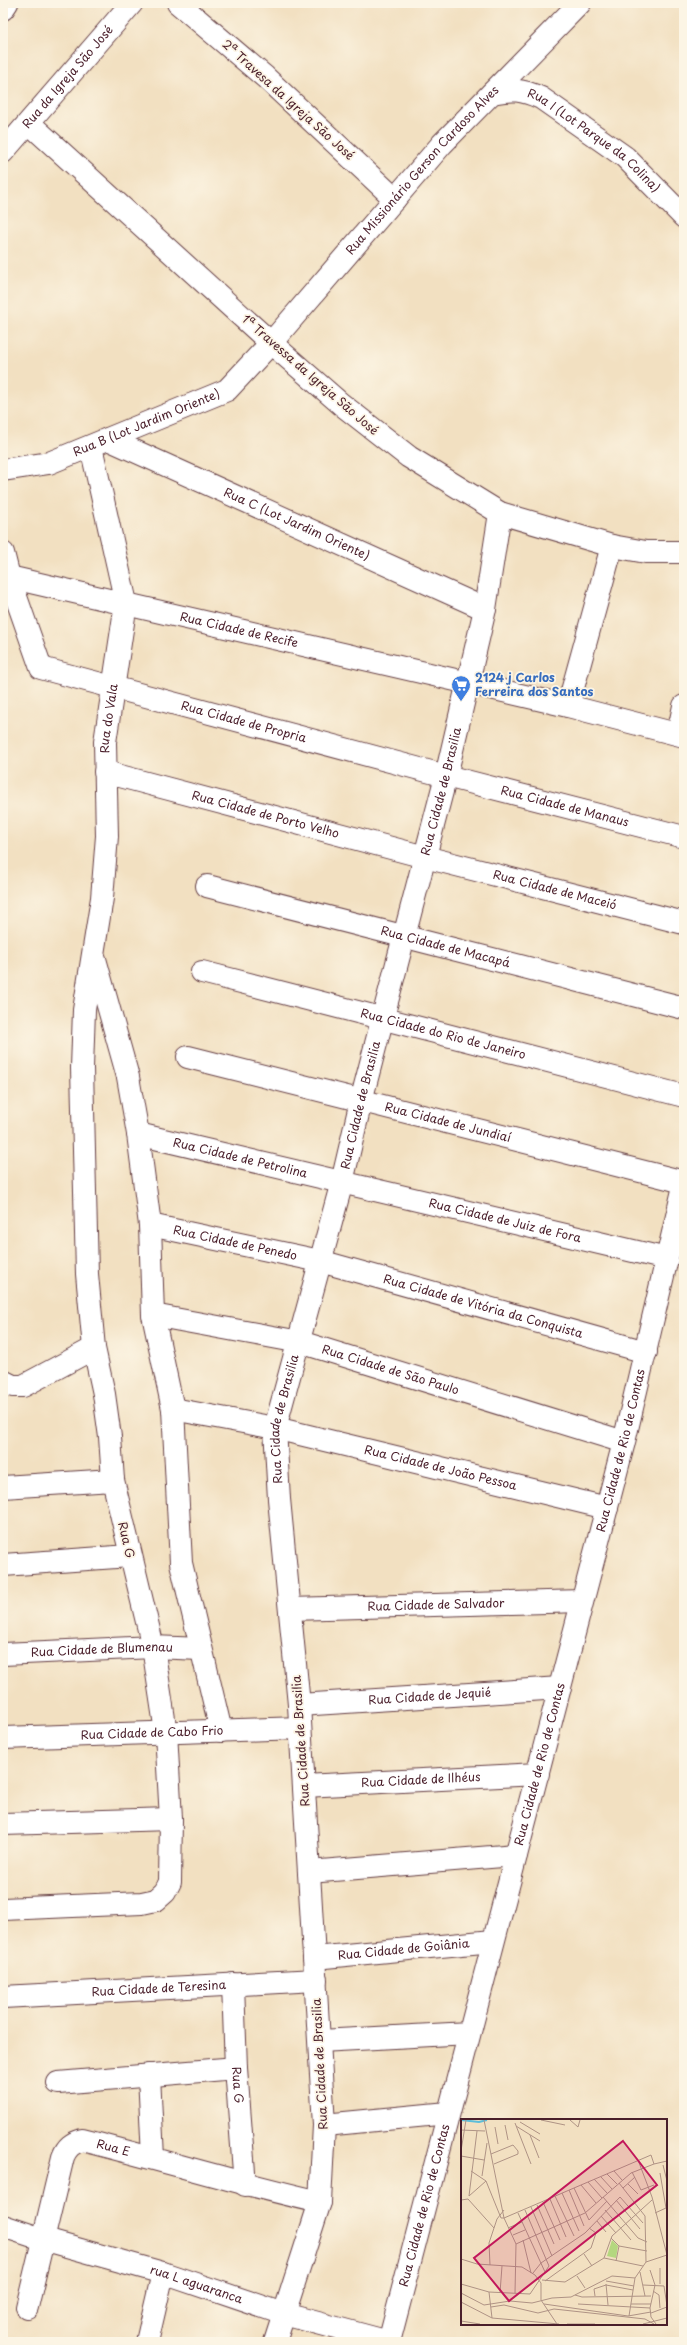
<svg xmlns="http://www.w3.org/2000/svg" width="687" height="2345" font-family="'Playpen Sans',sans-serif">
	<rect width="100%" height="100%" fill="#fcf5e5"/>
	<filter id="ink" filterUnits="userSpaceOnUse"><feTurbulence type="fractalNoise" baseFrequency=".025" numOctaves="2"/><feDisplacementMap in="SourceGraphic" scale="8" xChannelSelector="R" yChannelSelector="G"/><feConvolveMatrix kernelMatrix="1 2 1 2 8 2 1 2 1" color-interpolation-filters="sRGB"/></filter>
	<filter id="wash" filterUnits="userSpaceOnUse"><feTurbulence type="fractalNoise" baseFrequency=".012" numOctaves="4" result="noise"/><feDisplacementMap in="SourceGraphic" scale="16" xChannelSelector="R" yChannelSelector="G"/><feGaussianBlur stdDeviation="0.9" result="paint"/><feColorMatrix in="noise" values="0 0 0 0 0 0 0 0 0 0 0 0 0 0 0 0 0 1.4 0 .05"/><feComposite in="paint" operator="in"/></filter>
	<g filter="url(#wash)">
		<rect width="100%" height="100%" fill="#f2e0c1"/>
	</g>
	<g filter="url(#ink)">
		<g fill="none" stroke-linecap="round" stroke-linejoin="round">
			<defs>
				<g id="minor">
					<polyline points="178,3 265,77 395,199"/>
					<polyline points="3,9 7,3"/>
					<path id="s1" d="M 492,93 C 513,89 521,89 541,98 L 625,157 L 684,217"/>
					<polyline points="29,123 271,343 341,404 409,457 500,513 612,546 646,552 684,552"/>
					<path id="s2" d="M 3,152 L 132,3"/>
					<path id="s3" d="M 108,439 L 485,609"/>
					<path id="s4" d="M 3,470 L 49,463 L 227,390 L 271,343 L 442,144 L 580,3"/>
					<path id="s5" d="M 3,553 L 9,577 L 41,668 L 446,776 L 684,837"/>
					<path id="s6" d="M 9,577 L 568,706 L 684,736"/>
					<polyline points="568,706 612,546"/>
					<polyline points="678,734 684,706"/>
					<path id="s7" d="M 105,772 L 425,857 L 684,923"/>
					<path id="s8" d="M 207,886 L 684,1008"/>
					<polyline points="95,959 128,1077 138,1134 150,1225 153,1315 173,1409 181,1563 221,1731"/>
					<path id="s9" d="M 202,972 L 684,1096"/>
					<path id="s10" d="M 188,1057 L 684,1182"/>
					<path id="s11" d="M 138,1134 L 667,1259"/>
					<path id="s12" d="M 150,1225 L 320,1261 L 646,1352"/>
					<path id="s13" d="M 153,1315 L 300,1342 L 624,1442"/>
					<polyline points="3,1381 13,1386 23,1386 94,1348"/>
					<path id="s14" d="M 173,1409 L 275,1428 L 607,1508"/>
					<polyline points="3,1487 113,1480"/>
					<polyline points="3,1565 130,1556"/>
					<path id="s15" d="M 290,1609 L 582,1601"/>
					<path id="s16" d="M 3,1654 L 153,1647 L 201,1649"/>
					<path id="s17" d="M 299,1705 L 560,1688"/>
					<path id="s18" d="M 3,1738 L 300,1728"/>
					<path id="s19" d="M 304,1786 L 538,1774"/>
					<polyline points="3,1824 171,1819"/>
					<polyline points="309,1872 516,1855"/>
					<path id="s20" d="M 3,1909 L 142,1903 L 156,1900 L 165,1892 L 170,1882 L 171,1819 L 166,1732 L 153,1647 L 113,1480 L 110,1437 L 104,1394 L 94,1348 L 87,1274 L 82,1068 L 84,1010 L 102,898 L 107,836 L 105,742 L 126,603 L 92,451"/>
					<path id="s21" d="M 314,1958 L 493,1941"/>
					<path id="s22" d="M 233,1984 L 236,2068 L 245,2185"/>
					<path id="s23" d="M 3,1997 L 316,1980"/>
					<polyline points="320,2041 469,2033"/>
					<polyline points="149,2075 153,2158"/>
					<polyline points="58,2083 236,2068"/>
					<polyline points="324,2125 448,2113"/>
					<path id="s24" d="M 3,2226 L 45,2240 L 163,2273 L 284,2314 L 389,2342"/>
					<path id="s25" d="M 27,2307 L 63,2157 C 67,2147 72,2143 82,2140 C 162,2160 240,2184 320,2202"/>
					<polyline points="147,2342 163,2273"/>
					<path id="s26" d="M 275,2342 L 320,2202 L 324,2125 L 299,1705 L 279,1499 L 275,1428 L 342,1182 L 361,1101 L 446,776 L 485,609 L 500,513"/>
					<path id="s27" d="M 389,2342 L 624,1442 L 684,1186"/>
				</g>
			</defs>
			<use href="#minor" stroke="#633c42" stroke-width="24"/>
			<use href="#minor" stroke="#fff" stroke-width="22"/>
		</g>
	</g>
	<defs>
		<symbol id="supermarket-pin" viewBox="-11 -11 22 30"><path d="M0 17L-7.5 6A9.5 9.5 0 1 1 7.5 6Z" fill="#3f7fe0" stroke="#fcf5e5"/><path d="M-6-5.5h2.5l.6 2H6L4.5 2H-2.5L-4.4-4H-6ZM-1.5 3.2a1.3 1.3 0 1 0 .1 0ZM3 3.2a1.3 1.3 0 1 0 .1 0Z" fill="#fff"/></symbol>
	</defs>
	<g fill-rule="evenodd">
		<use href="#supermarket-pin" x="450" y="674" width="22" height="30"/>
	</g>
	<g text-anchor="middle" stroke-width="3.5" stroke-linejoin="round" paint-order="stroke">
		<g font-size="12" fill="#4a1f2b" stroke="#fcf5e5">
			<text dy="4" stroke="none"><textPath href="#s2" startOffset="99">Rua da Igreja São José</textPath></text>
			<text transform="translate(288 100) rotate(42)" y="4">2ª Travesa da Igreja São José</text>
			<text dy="4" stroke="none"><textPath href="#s1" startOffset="118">Rua I (Lot Parque da Colina)</textPath></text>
			<text dy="4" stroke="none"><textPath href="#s4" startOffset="533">Rua Missionário Gerson Cardoso Alves</textPath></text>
			<text transform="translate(310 375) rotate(41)" y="4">1ª Travessa da Igreja São José</text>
			<text dy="4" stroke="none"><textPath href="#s4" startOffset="152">Rua B (Lot Jardim Oriente)</textPath></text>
			<text dy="4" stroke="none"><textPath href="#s3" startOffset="207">Rua C (Lot Jardim Oriente)</textPath></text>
			<text dy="4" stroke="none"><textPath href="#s6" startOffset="236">Rua Cidade de Recife</textPath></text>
			<text dy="4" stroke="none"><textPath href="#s20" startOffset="1350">Rua do Vala</textPath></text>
			<text dy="4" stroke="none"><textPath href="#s5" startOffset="331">Rua Cidade de Propria</textPath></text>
			<text dy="4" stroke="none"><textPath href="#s26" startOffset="1581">Rua Cidade de Brasilia</textPath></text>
			<text dy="4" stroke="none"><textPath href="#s5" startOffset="663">Rua Cidade de Manaus</textPath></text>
			<text dy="4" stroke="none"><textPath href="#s7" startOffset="166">Rua Cidade de Porto Velho</textPath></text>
			<text dy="4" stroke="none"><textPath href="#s7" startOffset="465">Rua Cidade de Maceió</textPath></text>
			<text dy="4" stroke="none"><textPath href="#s8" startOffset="246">Rua Cidade de Macapá</textPath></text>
			<text dy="4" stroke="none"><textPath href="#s9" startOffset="249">Rua Cidade do Rio de Janeiro</textPath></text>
			<text dy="4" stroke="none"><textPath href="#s26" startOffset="1257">Rua Cidade de Brasilia</textPath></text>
			<text dy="4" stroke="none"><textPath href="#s10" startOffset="268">Rua Cidade de Jundiaí</textPath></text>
			<text dy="4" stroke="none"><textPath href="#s11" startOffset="105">Rua Cidade de Petrolina</textPath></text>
			<text dy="4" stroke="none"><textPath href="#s11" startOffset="377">Rua Cidade de Juiz de Fora</textPath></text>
			<text dy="4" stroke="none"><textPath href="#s12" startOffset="87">Rua Cidade de Penedo</textPath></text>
			<text dy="4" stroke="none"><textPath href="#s12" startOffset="343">Rua Cidade de Vitória da Conquista</textPath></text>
			<text dy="4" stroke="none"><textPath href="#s13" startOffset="244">Rua Cidade de São Paulo</textPath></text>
			<text dy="4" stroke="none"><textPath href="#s26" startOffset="933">Rua Cidade de Brasilia</textPath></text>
			<text dy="4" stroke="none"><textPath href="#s27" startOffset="921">Rua Cidade de Rio de Contas</textPath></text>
			<text dy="4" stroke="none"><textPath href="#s14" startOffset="274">Rua Cidade de João Pessoa</textPath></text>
			<text transform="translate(126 1540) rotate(77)" y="4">Rua G</text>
			<text dy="4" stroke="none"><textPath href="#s15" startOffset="146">Rua Cidade de Salvador</textPath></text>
			<text dy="4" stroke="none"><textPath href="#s16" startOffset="99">Rua Cidade de Blumenau</textPath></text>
			<text dy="4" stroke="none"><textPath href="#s17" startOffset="131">Rua Cidade de Jequié</textPath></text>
			<text dy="4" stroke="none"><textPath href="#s18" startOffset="149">Rua Cidade de Cabo Frio</textPath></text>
			<text transform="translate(301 1741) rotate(-94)" y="4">Rua Cidade de Brasilia</text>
			<text dy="4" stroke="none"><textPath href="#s27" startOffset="597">Rua Cidade de Rio de Contas</textPath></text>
			<text dy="4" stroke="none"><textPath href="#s19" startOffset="117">Rua Cidade de Ilhéus</textPath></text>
			<text dy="4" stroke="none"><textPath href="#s21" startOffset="90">Rua Cidade de Goiânia</textPath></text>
			<text dy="4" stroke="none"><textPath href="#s23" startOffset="156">Rua Cidade de Teresina</textPath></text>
			<text transform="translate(320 2064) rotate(-93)" y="4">Rua Cidade de Brasilia</text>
			<text dy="4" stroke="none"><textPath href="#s22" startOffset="101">Rua G</textPath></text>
			<text dy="4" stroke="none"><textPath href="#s25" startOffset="213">Rua E</textPath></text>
			<text dy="4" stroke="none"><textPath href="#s27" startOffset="141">Rua Cidade de Rio de Contas</textPath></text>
			<text dy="4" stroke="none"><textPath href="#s24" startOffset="202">rua L aguaranca</textPath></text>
		</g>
		<g font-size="12" font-weight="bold" fill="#366cbe" stroke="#fcf5e5" text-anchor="start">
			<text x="475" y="682">2124 j Carlos<tspan x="475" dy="14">Ferreira dos Santos</tspan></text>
		</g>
	</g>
	<g transform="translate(461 2119)">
		<rect width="206" height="206" fill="#f2e0c1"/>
		<path d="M 151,121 L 157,127 L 155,139 L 146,137 Z" fill="#b4d77f"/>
		<path fill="none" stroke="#5cbeda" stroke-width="2" d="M 0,1 L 18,3 L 26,1"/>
		<path fill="none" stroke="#af9385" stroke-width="1" d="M 23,1 L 43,99 L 55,125 L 54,174M 80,1 L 104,6M 109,1 L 117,8 L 119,1M 59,3 L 79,15M 54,4 L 70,45M 44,6 L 47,21M 55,7 L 79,22M 34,8 L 37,25M 0,11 L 24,12M 69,16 L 78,39M 0,32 L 5,1M 30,35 L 52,26 L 57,32 L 57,35 L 33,45M 0,37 L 23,41M 177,41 L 191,78 L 206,136M 193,45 L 206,42M 202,46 L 206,62M 10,52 L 25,62 L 40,99 L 43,99M 153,52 L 161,61M 171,53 L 180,71 L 193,66M 199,54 L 205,89M 146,55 L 156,65M 21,57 L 26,24M 140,58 L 151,70M 133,60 L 146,74M 127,63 L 141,79M 158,64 L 184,97 L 185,143 L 174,159 L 168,197M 167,65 L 177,75M 120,66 L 135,84M 113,69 L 128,101 L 146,82M 162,69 L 174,58M 108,71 L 123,107M 101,74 L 118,112M 8,77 L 16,12M 8,77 L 25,62M 94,77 L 113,117M 142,78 L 177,119 L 186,123M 89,80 L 105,118M 0,81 L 7,80 L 33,109M 155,81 L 179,110M 82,83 L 99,121M 76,86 L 93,125M 70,88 L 91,137M 144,91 L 170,121M 57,94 L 84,153M 194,94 L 205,89M 140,97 L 155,114M 43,99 L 190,36 L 193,45 L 170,54 L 124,94 L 55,125M 136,102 L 145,113M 47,109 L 61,103M 52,116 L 64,111M 150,119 L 158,127 L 186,132M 62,121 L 70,154M 123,135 L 131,147M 143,139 L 182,147M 0,140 L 16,145 L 61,148 L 74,156 L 80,164 L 80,181 L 96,205M 155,142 L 158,127M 185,143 L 206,136M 29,146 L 28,124 L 36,100 L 43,91M 199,149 L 199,165M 189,151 L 194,166 L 189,189 L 190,198 L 195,205M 179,153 L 184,177M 72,154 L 80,144 L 124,114 L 159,78 L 182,104M 116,157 L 124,169M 81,161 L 104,163 L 143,139 L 151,117 L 191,81M 84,162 L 130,129 L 135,114 L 128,109M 145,162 L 173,167M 0,165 L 28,173 L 69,175 L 88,147 L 64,91M 145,165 L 147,186M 182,166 L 203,167 L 206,187M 192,172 L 198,176 L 199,189M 28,173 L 31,199M 0,174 L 23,186 L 49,182 L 71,184 L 91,179 L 110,178 L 151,157 L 174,159M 39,174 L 41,147M 114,176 L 121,178 L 190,177M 134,177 L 133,170 L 145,166 L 172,171M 0,183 L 31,199 L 98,205M 83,185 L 167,197 L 190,193M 117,185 L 189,189M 170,185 L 190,185M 30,188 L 43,186 L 77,194 L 93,190 L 184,200 L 193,205M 190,194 L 206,188M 0,202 L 19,205M 106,205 L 134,205M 182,205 L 206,199"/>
		<path fill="#c2185b" fill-opacity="0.15" stroke="#c2185b" stroke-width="2" d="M 162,22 L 196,66 L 48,182 L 13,139 Z"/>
		<rect width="206" height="206" fill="none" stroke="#4a1f2b" stroke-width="2"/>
	</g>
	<rect width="687" height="2345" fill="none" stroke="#fcf5e5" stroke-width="16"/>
</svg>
